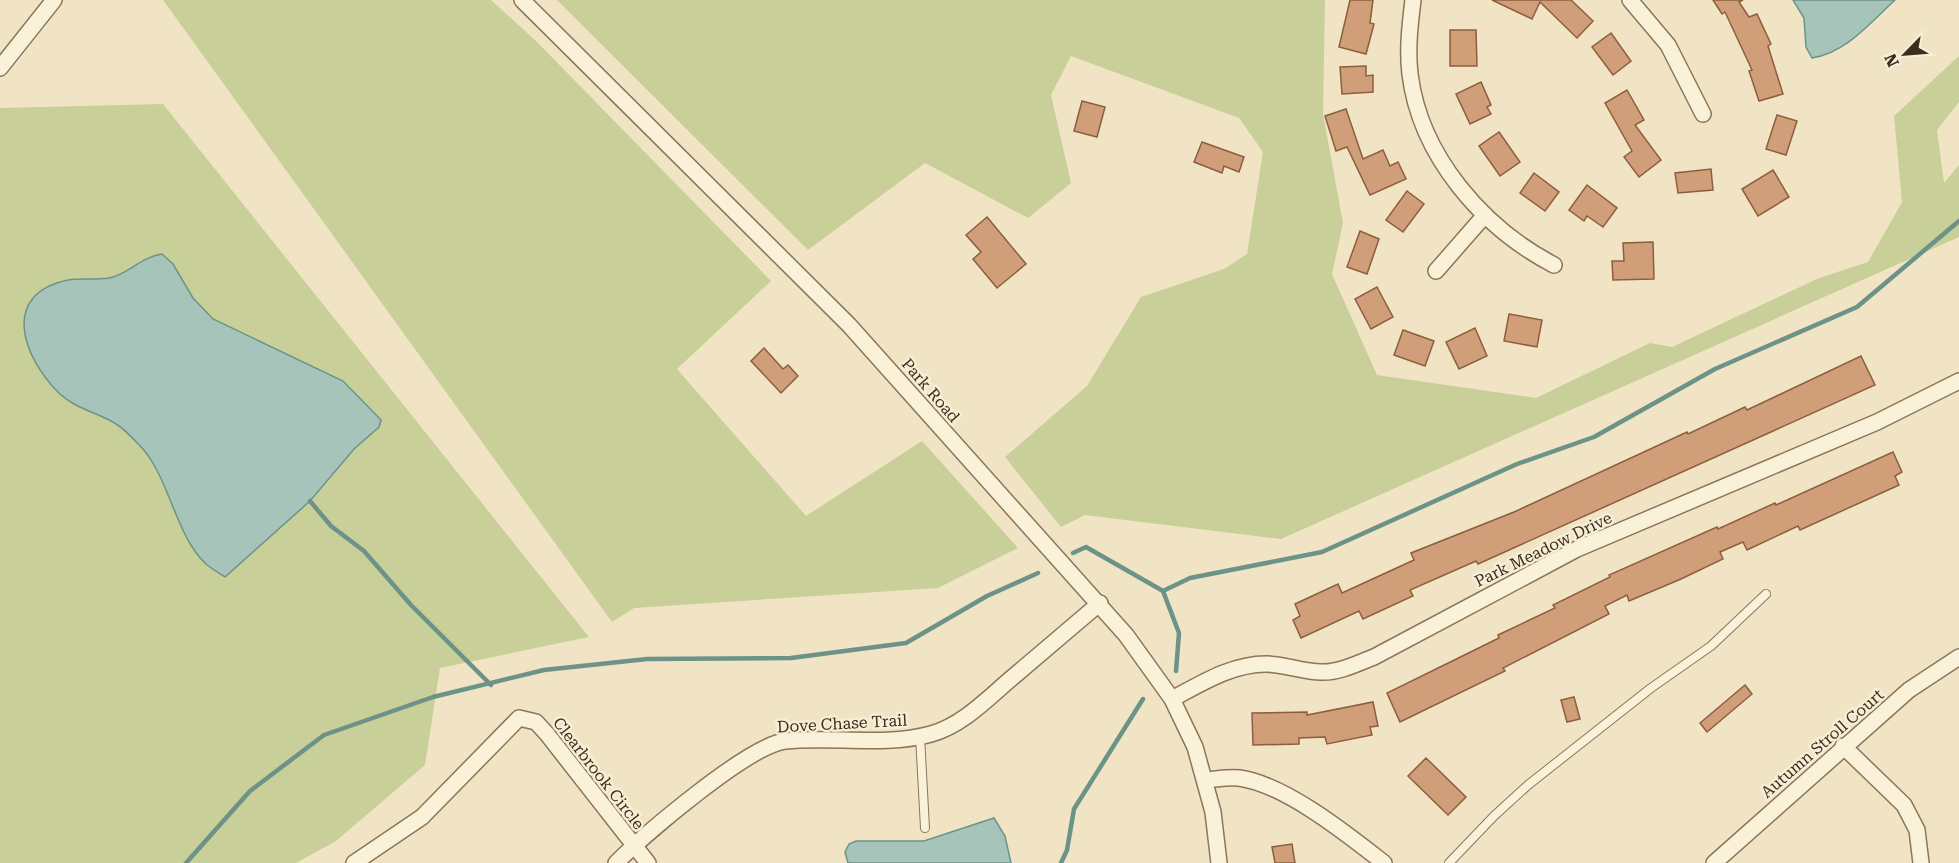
<svg xmlns="http://www.w3.org/2000/svg" width="1959" height="863" font-family="'Roboto Serif',serif">
	<rect width="100%" height="100%" fill="#f0e4c5"/>
	<g fill="#c9cf98">
		<polygon points="163,0 491,0 536,41 771,281 677,369 806,516 922,441 1018,548 938,588 634,608 612,622"/>
		<polygon points="557,0 1325,0 1323,114 1343,223 1332,274 1377,375 1536,398 1650,343 1672,347 1819,278 1868,262 1902,202 1894,116 1959,56 1959,102 1937,130 1944,183 1959,165 1959,237 1281,539 1085,515 1061,527 1005,457 1087,386 1141,297 1224,269 1247,254 1263,152 1239,118 1071,56 1051,95 1071,183 1028,218 925,163 808,250"/>
		<polygon points="163,104 589,637 440,668 425,765 336,841 296,863 0,863 0,108"/>
	</g>
	<g fill="#a7c4bb" stroke="#6d9389" stroke-width="1.5">
		<path d="M 1793,0 L 1895,0 C 1871,22 1846,53 1812,58 L 1806,47 L 1804,18 Z"/>
		<path d="M 162,254 L 173,264 L 193,298 L 213,319 L 343,381 L 381,420 L 379,427 L 354,449 L 310,501 L 225,577 C 219,573 212,569 206,564 C 177,538 169,479 143,449 C 135,441 126,430 116,424 C 98,412 77,410 60,394 C 22,357 0,294 68,280 C 81,278 95,280 109,278 C 127,275 141,257 162,254 Z"/>
		<polygon points="994,818 1005,836 1011,863 848,863 845,852 849,844 856,841 924,841"/>
	</g>
	<g fill="none" stroke-linecap="round" stroke-linejoin="round">
		<g stroke="#6d9389" stroke-width="4.5">
			<polyline points="310,501 331,526 364,551 411,605 491,685"/>
			<polyline points="1073,553 1086,547 1163,591 1179,633 1176,671"/>
			<polyline points="1163,591 1190,578 1322,552 1517,464 1594,437 1715,369 1857,307 1959,221"/>
			<polyline points="186,863 250,791 324,735 433,697 544,670 647,659 791,658 906,643 987,596 1038,573"/>
			<polyline points="1061,863 1067,850 1074,809 1143,699"/>
		</g>
	</g>
	<g fill="#d09e79" stroke="#8d5e3e" stroke-width="1.5">
		<polygon points="1350,0 1373,0 1370,23 1374,24 1366,54 1339,47"/>
		<polygon points="1492,0 1571,0 1593,21 1577,38 1540,2 1532,19"/>
		<polygon points="1713,0 1743,0 1739,2 1749,17 1757,14 1771,44 1768,46 1783,94 1759,101 1749,71 1752,70 1725,12 1722,14"/>
		<polygon points="1450,30 1476,30 1477,66 1450,66"/>
		<polygon points="1611,33 1631,61 1613,75 1592,47"/>
		<polygon points="1366,66 1366,76 1373,75 1373,92 1342,94 1340,67"/>
		<polygon points="1481,82 1491,105 1487,107 1491,114 1470,124 1456,94"/>
		<polygon points="1627,90 1644,120 1635,125 1661,160 1639,177 1624,157 1632,151 1605,103"/>
		<polygon points="1082,101 1105,107 1097,137 1074,131"/>
		<polygon points="1346,109 1363,159 1383,150 1390,166 1398,162 1406,179 1370,195 1347,147 1336,151 1325,116"/>
		<polygon points="1777,115 1797,121 1786,155 1766,149"/>
		<polygon points="1499,132 1520,162 1500,176 1479,146"/>
		<polygon points="1202,142 1244,157 1239,172 1224,166 1222,173 1194,162"/>
		<polygon points="1711,169 1713,190 1678,193 1675,173"/>
		<polygon points="1773,170 1789,197 1758,216 1742,189"/>
		<polygon points="1534,173 1559,192 1545,211 1520,193"/>
		<polygon points="1587,185 1617,208 1603,227 1587,216 1584,221 1569,210"/>
		<polygon points="1407,191 1424,204 1403,232 1386,220"/>
		<polygon points="987,217 1026,264 997,288 973,259 981,252 966,235"/>
		<polygon points="1360,231 1379,239 1367,274 1347,267"/>
		<polygon points="1653,242 1654,279 1613,280 1612,261 1624,261 1623,243"/>
		<polygon points="1377,287 1393,317 1371,329 1355,299"/>
		<polygon points="1509,314 1542,320 1537,347 1504,341"/>
		<polygon points="1475,328 1487,356 1459,369 1446,342"/>
		<polygon points="1403,330 1434,341 1425,366 1394,355"/>
		<polygon points="764,348 783,369 788,365 798,376 781,393 751,361"/>
		<polygon points="1861,356 1875,385 1478,564 1476,561 1410,590 1413,596 1363,619 1359,611 1301,638 1293,620 1300,616 1295,604 1338,584 1342,593 1414,560 1411,553 1514,512 1687,432 1688,434 1745,407 1747,410"/>
		<polygon points="1893,452 1902,472 1895,476 1899,485 1800,530 1798,526 1747,550 1743,542 1720,552 1723,559 1681,579 1629,601 1627,595 1605,606 1609,614 1503,668 1505,671 1400,722 1387,693 1499,638 1498,635 1555,608 1553,605 1610,577 1609,575 1717,527 1718,529 1775,503 1776,505"/>
		<polygon points="1745,685 1752,694 1707,732 1700,723"/>
		<polygon points="1574,697 1580,719 1567,722 1561,700"/>
		<polygon points="1373,702 1378,726 1370,727 1372,735 1327,744 1325,737 1299,738 1299,744 1253,745 1252,713 1307,712 1307,715"/>
		<polygon points="1426,758 1466,797 1448,815 1408,776"/>
		<polygon points="1292,844 1295,863 1275,863 1272,847"/>
	</g>
	<g fill="none" stroke-linecap="round" stroke-linejoin="round">
		<defs>
			<g id="lane">
				<polyline points="920,736 925,828"/>
				<polyline points="1449,863 1494,816 1528,785 1651,688 1711,646 1766,594"/>
			</g>
			<g id="street">
				<polyline points="522,0 849,325 1126,635 1172,699 1195,747 1213,812 1219,863"/>
				<path d="M 1413,0 C 1410,25 1407,49 1410,74 C 1420,156 1483,228 1554,265"/>
				<polyline points="1630,0 1668,45 1703,114"/>
				<polyline points="0,68 54,0"/>
				<polyline points="1436,271 1485,215"/>
				<path d="M 1172,699 C 1202,683 1232,664 1266,664 C 1284,664 1303,672 1321,672 C 1339,673 1358,663 1374,657 L 1577,549 L 1877,422 L 1959,381"/>
				<polyline points="1843,746 1904,805 1917,830 1921,863"/>
				<path d="M 1206,780 C 1217,779 1229,777 1239,778 C 1285,784 1348,835 1384,863"/>
				<polyline points="354,863 422,817 519,718 536,722 547,734 648,863"/>
				<path d="M 616,863 C 645,834 748,746 785,741 C 833,736 884,747 931,734 C 963,725 988,698 1013,677 C 1042,652 1071,628 1100,603"/>
				<polyline points="1714,863 1909,690 1959,657"/>
			</g>
		</defs>
		<use href="#lane" stroke="#8d755a" stroke-width="10"/>
		<use href="#street" stroke="#8d755a" stroke-width="18"/>
		<use href="#lane" stroke="#faf1d9" stroke-width="8"/>
		<use href="#street" stroke="#faf1d9" stroke-width="15"/>
	</g>
	<g text-anchor="middle" stroke-width="5" stroke-linejoin="round" paint-order="stroke">
		<g font-size="16" fill="#3c2d1e" stroke="#f7eed5">
			<text transform="translate(931 390) rotate(49)" y="6">Park Road</text>
			<text transform="translate(1543 549) rotate(-26)" y="6">Park Meadow Drive</text>
			<text transform="translate(842 723) rotate(-3)" y="6">Dove Chase Trail</text>
			<text transform="translate(1822 743) rotate(-41)" y="6">Autumn Stroll Court</text>
			<text transform="translate(599 773) rotate(52)" y="6">Clearbrook Circle</text>
		</g>
	</g>
	<g transform="translate(1905 54) rotate(245)" stroke="#f7eed5" stroke-width="4.5" paint-order="stroke">
	<path d="M0-4.5L10 22L0 15L-10 22Z" fill="#3c2d1e"/>
	<text y="-9" font-size="16" font-weight="bold" text-anchor="middle" fill="#3c2d1e">N</text>
	</g>
</svg>
